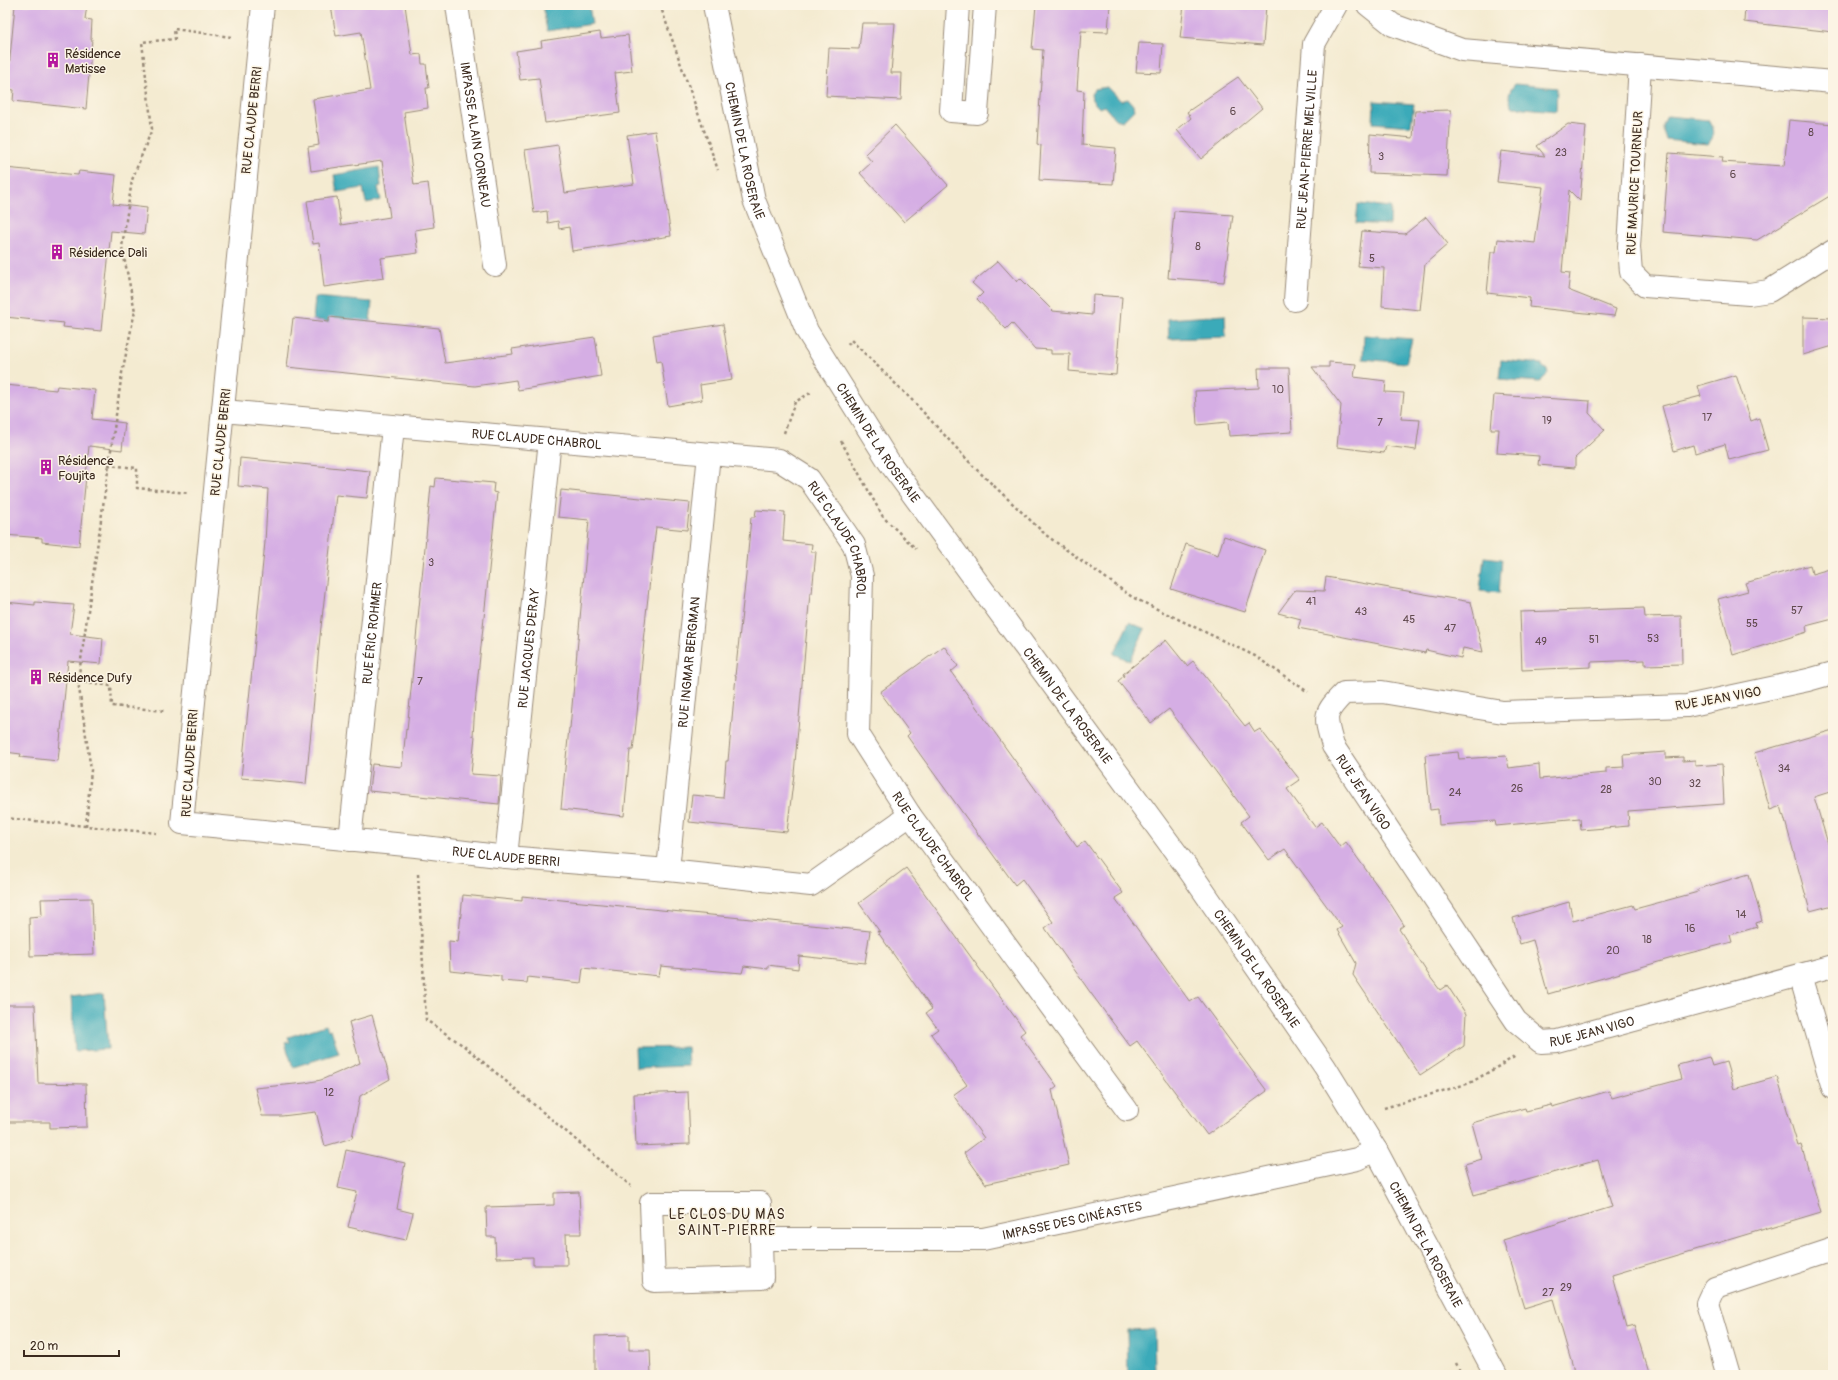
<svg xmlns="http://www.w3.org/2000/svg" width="1838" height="1380" font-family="Pangolin,sans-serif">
	<rect width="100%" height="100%" fill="#fcf5e5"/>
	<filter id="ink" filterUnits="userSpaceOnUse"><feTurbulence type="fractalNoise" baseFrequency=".025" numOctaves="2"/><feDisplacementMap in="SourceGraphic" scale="8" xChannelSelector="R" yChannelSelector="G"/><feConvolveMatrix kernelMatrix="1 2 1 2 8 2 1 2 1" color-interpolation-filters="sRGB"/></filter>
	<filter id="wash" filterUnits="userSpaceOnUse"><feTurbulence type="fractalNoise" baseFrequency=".012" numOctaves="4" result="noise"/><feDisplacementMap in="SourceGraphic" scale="16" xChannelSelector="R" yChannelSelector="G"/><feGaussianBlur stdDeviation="0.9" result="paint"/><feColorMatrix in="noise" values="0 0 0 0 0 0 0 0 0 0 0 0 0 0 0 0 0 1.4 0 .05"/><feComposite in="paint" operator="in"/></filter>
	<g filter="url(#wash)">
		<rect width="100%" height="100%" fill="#f4ebd1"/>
		<g fill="#3baab9" stroke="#3b6a6c">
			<polygon points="557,5 589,5 592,24 547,31 543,7"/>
			<path d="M 1515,84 L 1557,88 L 1556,111 L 1513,107 C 1507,99 1508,92 1515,84 Z"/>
			<polygon points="1108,87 1121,101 1128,99 1133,105 1134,110 1123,121 1115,119 1104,106 1099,108 1092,100 1091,94 1095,89"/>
			<polygon points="1374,101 1414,104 1411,126 1373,123"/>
			<path d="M 1667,116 L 1709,120 C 1715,130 1716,135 1708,144 L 1666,140 C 1662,131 1662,125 1667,116 Z"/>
			<polygon points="379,167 381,186 378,187 381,200 366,203 363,188 337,192 334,175"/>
			<polygon points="1358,204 1391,207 1390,225 1356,223"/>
			<polygon points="315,297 372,302 369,334 340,323 313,320"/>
			<polygon points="1225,315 1226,337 1169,339 1168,319"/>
			<polygon points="1364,335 1412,339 1406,363 1363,359"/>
			<polygon points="1501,360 1542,364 1542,366 1547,370 1548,374 1540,382 1499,379"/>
			<polygon points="1484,557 1502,559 1499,593 1480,591"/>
			<polygon points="1129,622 1145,629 1130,661 1114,654"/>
			<polygon points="104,993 108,1049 75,1051 71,997"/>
			<polygon points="326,1025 328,1030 331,1029 339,1053 293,1067 285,1043 290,1042 288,1037"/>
			<polygon points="687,1047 688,1066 636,1068 635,1048"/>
			<polygon points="1154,1329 1155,1375 1128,1375 1127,1330"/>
		</g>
		<g id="blocks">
			<g fill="#d5aee4">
				<polygon points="15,5 87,5 85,19 92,20 91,39 92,39 86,109 13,101 14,90 7,89"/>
				<polygon points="331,5 405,5 412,55 421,54 422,64 426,64 429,88 426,88 428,108 404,112 414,185 428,183 434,227 415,230 418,253 381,258 384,278 324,287 319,243 313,244 307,201 337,197 341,225 390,217 382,161 311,171 308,147 319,145 313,99 370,90 361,32 336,36"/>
				<polygon points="1036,5 1110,5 1108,32 1081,31 1077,90 1084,91 1082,145 1116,148 1113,184 1039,180 1041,145 1037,144 1043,50 1032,49"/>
				<polygon points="1184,5 1266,5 1263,45 1180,38"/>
				<polygon points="1745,5 1833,5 1833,32 1744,22"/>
				<polygon points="862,23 895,23 891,73 902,73 901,100 826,96 829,48 859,49"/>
				<polygon points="600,32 601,38 628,35 632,71 615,73 620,113 545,123 539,78 520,80 516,51 542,47 541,41"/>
				<polygon points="1139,43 1163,44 1161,73 1136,72"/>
				<polygon points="1238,77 1262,108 1201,159 1177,130 1191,118 1187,112"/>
				<polygon points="1451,110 1447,176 1369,173 1370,134 1413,138 1415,111"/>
				<polygon points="1789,120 1833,124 1833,194 1757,240 1663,232 1669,153 1723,157 1722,162 1784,166"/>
				<polygon points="1568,124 1586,126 1580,201 1569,190 1562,272 1570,273 1568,290 1616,309 1614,316 1529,307 1530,298 1487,293 1491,252 1496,252 1498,239 1535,243 1543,187 1497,182 1501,151 1545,156 1537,146"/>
				<polygon points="895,125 948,185 904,222 860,173 872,162 865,154"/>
				<polygon points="655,131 671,236 572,251 569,227 559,229 558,221 548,223 547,211 534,213 525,150 558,145 565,193 634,184 627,135"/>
				<polygon points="5,168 78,175 79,171 116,175 113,204 147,208 144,234 111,231 101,331 63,327 64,323 5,317"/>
				<polygon points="1174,211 1233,215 1224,282 1168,278"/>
				<polygon points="1426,217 1448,244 1425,264 1420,310 1382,306 1384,268 1358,266 1362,231 1405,234"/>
				<polygon points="998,261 1017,282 1020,278 1053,311 1092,315 1093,295 1122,297 1116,375 1069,371 1070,354 1051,354 1051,350 1035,349 1012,323 1006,329 977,299 983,293 972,283"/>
				<polygon points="329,317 439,328 445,363 513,354 512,349 595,337 601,376 518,390 516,380 475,386 287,367 293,318 329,322"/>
				<polygon points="1803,317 1833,318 1833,346 1803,355"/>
				<polygon points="723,324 732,380 700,385 702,400 668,406 661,361 657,362 653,335"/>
				<polygon points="1329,362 1356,364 1354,377 1386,381 1385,392 1404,393 1401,419 1420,420 1416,450 1386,446 1384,453 1337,447 1341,405 1312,367 1329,367"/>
				<polygon points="1258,368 1289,368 1292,432 1229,436 1228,422 1197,425 1195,391 1259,388"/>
				<polygon points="1736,375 1751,421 1759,418 1768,450 1729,460 1725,444 1695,453 1693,445 1674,451 1662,406 1701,396 1698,386"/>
				<polygon points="5,385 56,390 57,386 95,390 92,419 125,423 122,450 89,446 79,546 42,542 42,538 5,535"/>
				<polygon points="1494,395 1590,401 1589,413 1605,430 1575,458 1575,468 1538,465 1539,456 1497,453 1499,429 1491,429"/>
				<polygon points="240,458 370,471 367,498 336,495 320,636 306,784 241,778 265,542 268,489 238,486"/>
				<polygon points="436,478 494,483 493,492 497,493 475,704 473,736 475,736 471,774 501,776 499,804 369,791 372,764 402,767 406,729 407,730 431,486 435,487"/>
				<polygon points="561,490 690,503 687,530 656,527 643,641 644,641 636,724 633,750 630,750 624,816 561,809 569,728 570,728 589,520 558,517"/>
				<polygon points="756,510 785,512 783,541 812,544 811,552 816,552 812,593 810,593 794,774 787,832 689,822 692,795 723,798 726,761 728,761 736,676 735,676 746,575 751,517 755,517"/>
				<polygon points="1224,536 1265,550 1245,612 1171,589 1186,544 1218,555"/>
				<polygon points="1810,565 1812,574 1833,568 1833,619 1806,626 1807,632 1733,655 1718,599 1748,591 1745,583"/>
				<polygon points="1326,577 1471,602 1483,652 1463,648 1461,658 1426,650 1425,653 1298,628 1301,619 1278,613 1295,590 1324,591"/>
				<polygon points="5,602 35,605 35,602 74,605 70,634 103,638 101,664 68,661 58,761 20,757 21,754 5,752"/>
				<polygon points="1644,608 1645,617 1681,616 1682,664 1645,665 1645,660 1591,662 1591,667 1522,670 1520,612"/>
				<polygon points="1166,640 1187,666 1193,661 1245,726 1249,723 1255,732 1260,729 1300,780 1287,789 1315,827 1322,822 1340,847 1346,842 1392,906 1404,925 1399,929 1430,977 1440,990 1447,985 1466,1014 1464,1046 1420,1075 1353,975 1356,963 1337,930 1342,927 1285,849 1269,860 1241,822 1249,816 1169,709 1151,723 1118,681 1124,676 1123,674"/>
				<polygon points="944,646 958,666 951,672 995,733 1077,847 1085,841 1123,893 1115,898 1190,1002 1198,997 1267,1091 1207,1135 1137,1041 1130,1046 1090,992 1045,928 1053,922 1022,879 1015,885 922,757 907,736 910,733 880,692"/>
				<polygon points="1833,730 1833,791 1814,797 1833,860 1833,905 1810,911 1781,806 1770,810 1754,753"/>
				<polygon points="1458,752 1459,759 1506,756 1509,768 1539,764 1540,779 1606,773 1606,768 1624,767 1623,755 1666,752 1666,758 1683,757 1683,761 1695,760 1695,766 1722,764 1724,804 1628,811 1629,826 1581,830 1580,818 1496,826 1495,821 1439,825 1438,809 1430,810 1425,755"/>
				<polygon points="906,868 1025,1031 1020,1035 1057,1086 1052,1090 1069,1165 986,1184 964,1153 984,1138 953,1095 967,1085 931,1034 938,1029 926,1013 932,1009 877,931 880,932 859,903"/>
				<polygon points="1749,874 1762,921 1756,923 1757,927 1730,935 1732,942 1686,954 1548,994 1533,940 1520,944 1513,918 1569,902 1573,921 1633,905 1635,909 1698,892 1698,889"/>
				<polygon points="463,895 522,901 522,896 870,931 865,963 799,956 798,969 768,965 768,969 744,966 742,973 661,966 659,976 583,968 581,983 528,977 527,983 501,981 501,976 450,971 449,941 458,942"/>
				<polygon points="92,898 94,954 30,956 29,917 42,916 41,899"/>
				<polygon points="5,1005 35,1005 38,1083 86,1084 87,1127 50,1128 50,1122 8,1122 5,1085"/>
				<polygon points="372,1015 390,1079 360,1096 352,1138 325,1146 316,1112 282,1116 262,1116 255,1088 305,1083 321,1080 360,1063 349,1022"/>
				<polygon points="1709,1057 1712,1066 1726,1062 1734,1089 1777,1077 1798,1146 1801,1145 1821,1212 1612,1275 1626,1328 1634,1326 1649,1375 1575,1375 1553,1299 1524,1308 1503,1240 1612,1207 1598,1160 1474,1195 1465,1164 1482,1159 1472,1123 1525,1108 1526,1111 1551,1105 1552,1107 1609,1091 1612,1098 1682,1079 1678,1065"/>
				<polygon points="688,1092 690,1144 636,1146 634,1094"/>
				<polygon points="346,1150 405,1163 397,1209 413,1213 406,1240 348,1227 357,1192 338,1188"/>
				<polygon points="579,1192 581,1234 566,1234 567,1265 533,1265 533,1257 496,1258 495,1237 487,1237 486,1207 554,1205 554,1193"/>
				<polygon points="629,1335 629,1350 650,1350 651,1375 595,1375 595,1336"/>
			</g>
		</g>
	</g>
	<g filter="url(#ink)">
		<use href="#blocks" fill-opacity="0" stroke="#988a78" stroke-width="1"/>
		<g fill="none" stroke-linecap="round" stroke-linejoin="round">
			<defs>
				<g id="minor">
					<path id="s1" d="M 263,5 L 182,823 L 416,846 L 506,857 L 668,870 L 811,885 L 910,815"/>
					<path id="s2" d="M 457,5 L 495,265"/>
					<polyline points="958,5 951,111 977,113 985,5"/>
					<polyline points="1368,5 1393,25 1462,50 1833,82"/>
					<polyline points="1640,65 1629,247 1631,272 1645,286 1749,294 1769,291 1833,251"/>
					<path id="s3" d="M 1295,300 L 1314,44 L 1336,5"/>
					<path id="s4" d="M 223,411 L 779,460 L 809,479 L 854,545 L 862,576 L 858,734 L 910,815 L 1127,1110"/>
					<path id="s5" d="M 1833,673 L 1808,680 L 1687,706 L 1503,712 L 1382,692 L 1344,693 C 1322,715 1325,717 1333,746 L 1516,1021 L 1541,1042 L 1557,1041 L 1833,966"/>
					<path id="s6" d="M 350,840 L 393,427"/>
					<path id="s7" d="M 506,857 L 550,440"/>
					<path id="s8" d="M 668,870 L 709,454"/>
					<polyline points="1800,975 1833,1088"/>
					<polygon points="651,1203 760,1203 762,1278 654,1281"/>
					<path id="s9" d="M 761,1239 L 983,1239 L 1357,1159 L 1376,1150"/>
					<polyline points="1729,1375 1708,1303 1715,1288 1833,1249"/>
				</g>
				<g id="tertiary">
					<path id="s10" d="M 714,5 L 754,200 L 807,331 L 889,462 L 1191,873 L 1325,1067 L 1376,1150 L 1496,1375"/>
				</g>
			</defs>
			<use href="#minor" stroke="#988a78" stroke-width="24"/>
			<use href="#tertiary" stroke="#988a78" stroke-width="24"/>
			<g stroke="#988a78" stroke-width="2.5" stroke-dasharray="3 3" stroke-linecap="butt">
				<polyline points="660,5 718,170"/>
				<polyline points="848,345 851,340 911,399 975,468 1046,535 1132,597 1255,656 1308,692"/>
				<polyline points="784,433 795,402 812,392"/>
				<polyline points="841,441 883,517 916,549"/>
				<polyline points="108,465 137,468 137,488 188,493"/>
				<polyline points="78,681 111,686 112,706 166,711"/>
				<polyline points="5,818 156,833"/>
				<polyline points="86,826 91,770 78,681 122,373 135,311 122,247 132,180 152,129 142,42 175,39 174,29 231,37"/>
				<polyline points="418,874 426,1020 464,1046 631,1186"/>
				<polyline points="1384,1108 1470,1083 1516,1056"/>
				<polyline points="1456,1363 1462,1375"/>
			</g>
			<use href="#minor" stroke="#fff" stroke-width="22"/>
			<use href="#tertiary" stroke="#fff" stroke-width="22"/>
		</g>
	</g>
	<defs>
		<symbol id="building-bare" viewBox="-9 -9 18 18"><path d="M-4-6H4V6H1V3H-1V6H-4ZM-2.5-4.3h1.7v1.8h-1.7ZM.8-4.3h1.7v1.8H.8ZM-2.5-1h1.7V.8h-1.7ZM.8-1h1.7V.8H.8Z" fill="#b5179e" stroke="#fcf5e5" stroke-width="2.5" paint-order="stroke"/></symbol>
	</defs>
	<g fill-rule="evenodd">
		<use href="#building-bare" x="42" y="49" width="22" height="22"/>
		<use href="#building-bare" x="46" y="241" width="22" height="22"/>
		<use href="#building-bare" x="35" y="456" width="22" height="22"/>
		<use href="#building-bare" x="25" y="666" width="22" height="22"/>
	</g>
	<g text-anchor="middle" stroke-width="3" stroke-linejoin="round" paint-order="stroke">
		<g font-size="11" fill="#624b50">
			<text x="1233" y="115">6</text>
			<text x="1811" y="136">8</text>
			<text x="1561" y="156">23</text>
			<text x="1381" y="160">3</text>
			<text x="1733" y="178">6</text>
			<text x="1198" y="250">8</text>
			<text x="1372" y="262">5</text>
			<text x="1278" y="393">10</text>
			<text x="1707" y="421">17</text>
			<text x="1547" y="424">19</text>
			<text x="1380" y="426">7</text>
			<text x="431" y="566">3</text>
			<text x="1311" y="605">41</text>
			<text x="1797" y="614">57</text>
			<text x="1361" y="615">43</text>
			<text x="1409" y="623">45</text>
			<text x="1752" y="627">55</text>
			<text x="1450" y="632">47</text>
			<text x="1653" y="642">53</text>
			<text x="1594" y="643">51</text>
			<text x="1541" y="645">49</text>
			<text x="420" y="685">7</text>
			<text x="1784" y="772">34</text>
			<text x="1655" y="785">30</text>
			<text x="1695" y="787">32</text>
			<text x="1517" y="792">26</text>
			<text x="1606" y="793">28</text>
			<text x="1455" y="796">24</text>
			<text x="1741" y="918">14</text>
			<text x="1690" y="932">16</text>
			<text x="1647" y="943">18</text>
			<text x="1613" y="954">20</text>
			<text x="329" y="1096">12</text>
			<text x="1566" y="1291">29</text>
			<text x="1548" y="1296">27</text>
		</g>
		<g font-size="13" fill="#3b2a1e" stroke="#fcf5e5" text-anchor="start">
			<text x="65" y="58">Résidence<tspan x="65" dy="15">Matisse</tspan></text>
			<text x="69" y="257">Résidence Dali</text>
			<text x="58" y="465">Résidence<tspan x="58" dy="15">Foujita</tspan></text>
			<text x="48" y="682">Résidence Dufy</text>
		</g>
		<g font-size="13" fill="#3b2a1e" stroke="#fcf5e5">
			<text transform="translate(251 120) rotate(-84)" y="5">RUE CLAUDE BERRI</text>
			<text dy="5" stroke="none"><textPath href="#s2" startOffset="131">IMPASSE ALAIN CORNEAU</textPath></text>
			<text dy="5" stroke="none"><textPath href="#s10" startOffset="149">CHEMIN DE LA ROSERAIE</textPath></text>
			<text dy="5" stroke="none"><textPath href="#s3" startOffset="151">RUE JEAN-PIERRE MELVILLE</textPath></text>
			<text transform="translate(1634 183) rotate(-87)" y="5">RUE MAURICE TOURNEUR</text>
			<text dy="5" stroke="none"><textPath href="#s4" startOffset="315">RUE CLAUDE CHABROL</textPath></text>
			<text transform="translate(220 442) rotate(-84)" y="5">RUE CLAUDE BERRI</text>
			<text dy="5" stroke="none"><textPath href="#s10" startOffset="473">CHEMIN DE LA ROSERAIE</textPath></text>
			<text dy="5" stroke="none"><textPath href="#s4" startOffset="663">RUE CLAUDE CHABROL</textPath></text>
			<text dy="5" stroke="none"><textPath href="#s6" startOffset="208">RUE ÉRIC ROHMER</textPath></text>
			<text dy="5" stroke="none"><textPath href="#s7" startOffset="210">RUE JACQUES DERAY</textPath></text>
			<text dy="5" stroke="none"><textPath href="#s8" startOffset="209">RUE INGMAR BERGMAN</textPath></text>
			<text transform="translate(1718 698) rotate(-10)" y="5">RUE JEAN VIGO</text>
			<text dy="5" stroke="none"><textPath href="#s10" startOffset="797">CHEMIN DE LA ROSERAIE</textPath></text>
			<text transform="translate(189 763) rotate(-86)" y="5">RUE CLAUDE BERRI</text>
			<text dy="5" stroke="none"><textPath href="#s5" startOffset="609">RUE JEAN VIGO</textPath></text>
			<text dy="5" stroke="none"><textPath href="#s4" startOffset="999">RUE CLAUDE CHABROL</textPath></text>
			<text dy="5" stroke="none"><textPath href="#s1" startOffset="1148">RUE CLAUDE BERRI</textPath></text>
			<text dy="5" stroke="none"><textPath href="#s10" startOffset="1121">CHEMIN DE LA ROSERAIE</textPath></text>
			<text dy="5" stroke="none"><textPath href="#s5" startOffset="969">RUE JEAN VIGO</textPath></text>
			<text dy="5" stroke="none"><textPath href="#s9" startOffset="313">IMPASSE DES CINÉASTES</textPath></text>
			<text dy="5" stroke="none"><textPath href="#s10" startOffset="1445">CHEMIN DE LA ROSERAIE</textPath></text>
		</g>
		<g font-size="14" letter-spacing="1" fill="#3b2a1e" stroke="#fcf5e5">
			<text x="727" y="1219">LE CLOS DU MAS<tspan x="727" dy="16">SAINT-PIERRE</tspan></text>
		</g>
	</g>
	<rect width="1838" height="1380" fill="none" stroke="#fcf5e5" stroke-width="20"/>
	<path d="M24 1350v6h95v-6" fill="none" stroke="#3b2a1e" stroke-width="2"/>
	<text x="30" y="1350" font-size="12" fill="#3b2a1e" stroke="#fcf5e5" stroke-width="3" paint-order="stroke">20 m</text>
</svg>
